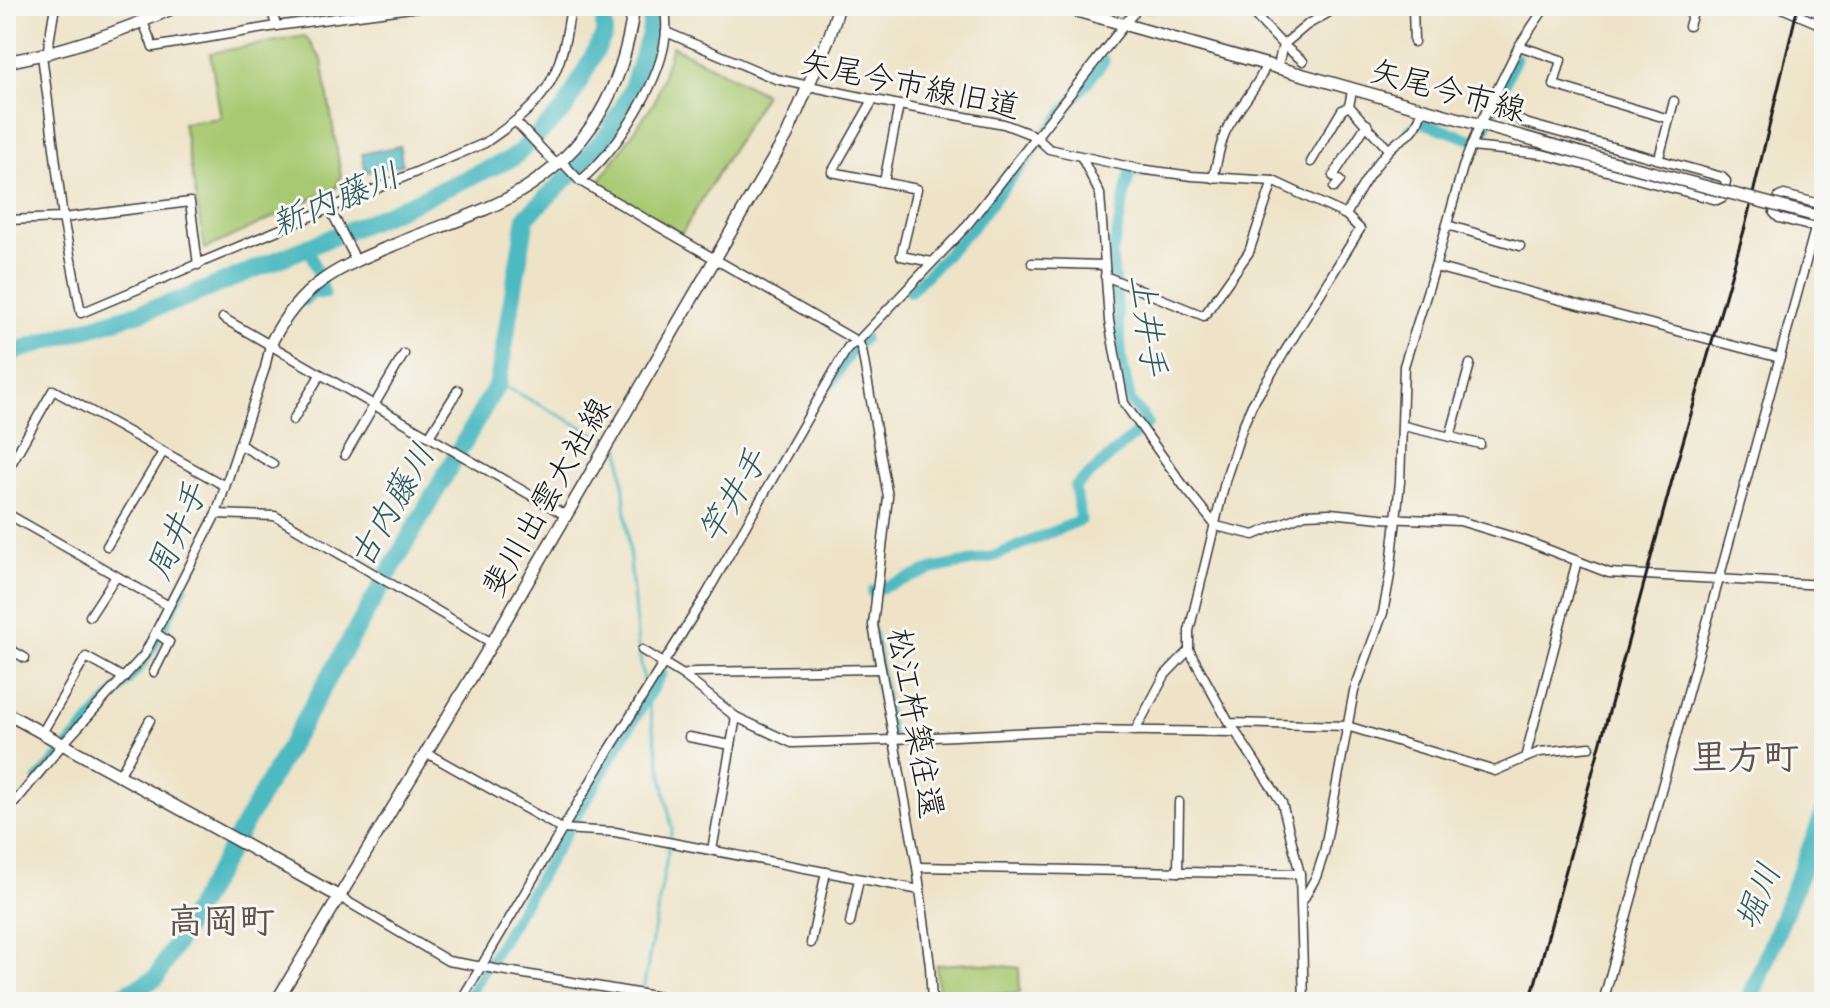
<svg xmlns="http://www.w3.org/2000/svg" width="1830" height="1008" font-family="Mynerve,'Klee One',sans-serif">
	<rect width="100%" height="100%" fill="#f6f6f2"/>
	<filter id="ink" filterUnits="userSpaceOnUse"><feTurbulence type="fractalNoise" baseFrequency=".0125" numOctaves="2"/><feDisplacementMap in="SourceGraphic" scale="16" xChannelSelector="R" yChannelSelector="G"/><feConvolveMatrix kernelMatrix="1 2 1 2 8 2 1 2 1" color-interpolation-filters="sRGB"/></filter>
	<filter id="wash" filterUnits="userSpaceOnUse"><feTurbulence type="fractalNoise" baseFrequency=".006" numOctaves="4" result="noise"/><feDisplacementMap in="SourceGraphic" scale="32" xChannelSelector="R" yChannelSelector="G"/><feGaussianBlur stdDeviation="1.8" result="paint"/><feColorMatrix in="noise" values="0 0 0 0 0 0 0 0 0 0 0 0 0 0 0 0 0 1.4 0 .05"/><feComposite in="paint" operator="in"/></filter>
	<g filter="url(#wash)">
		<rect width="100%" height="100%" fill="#eee3c7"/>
		<g fill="#a8c971" stroke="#627246" stroke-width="2">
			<polygon points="305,36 322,60 341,176 336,188 205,249 183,123 221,118 210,53"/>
			<polygon points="672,46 765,94 682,233 596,186 655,101"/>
			<polygon points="974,963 1019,968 1020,993 939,995 936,965"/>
		</g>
		<polygon fill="#4bbac1" stroke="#346b6e" stroke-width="2" points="400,146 402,165 366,172 362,154"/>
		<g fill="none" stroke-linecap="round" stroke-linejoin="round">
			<g stroke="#4bbac1" stroke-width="3">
				<polyline points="498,383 599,436"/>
				<polyline points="620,448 638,647 645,687"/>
				<polyline points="641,1002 672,829 647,695"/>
			</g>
			<g stroke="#4bbac1" stroke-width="11">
				<polyline points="1150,7 1151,6"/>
				<polyline points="1410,130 1421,122 1479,142 1516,58"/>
				<polyline points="910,292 971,229 1104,61"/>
				<polyline points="304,301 312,293 325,294 308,245"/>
				<polyline points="832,382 850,352 864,338"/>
				<polyline points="873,594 873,591 933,569 992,557 1081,520 1075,487 1148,423 1131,402 1123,366 1112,255 1130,171 1142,172"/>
				<polyline points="870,628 892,748"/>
				<polyline points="38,780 139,667 155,643 183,587"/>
				<polyline points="465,1002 662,673"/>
			</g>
			<g stroke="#4bbac1" stroke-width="18">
				<polyline points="6,354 183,299 378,218 513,158 565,109 604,35 605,6"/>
				<polyline points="109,1002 156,978 498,383 526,217 567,178 609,133 631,91 650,34 654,6"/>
				<polyline points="1749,1002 1824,813"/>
			</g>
		</g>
	</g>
	<g filter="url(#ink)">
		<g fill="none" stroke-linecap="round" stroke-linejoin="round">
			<defs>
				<g id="street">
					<polyline points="271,6 276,26"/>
					<polyline points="1246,6 1283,45 1303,61"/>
					<polyline points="1413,6 1414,42"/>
					<polyline points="1777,6 1824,26"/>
					<polyline points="143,22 153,47 276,26 426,6"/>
					<polyline points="1689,26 1695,6"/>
					<polyline points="666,32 776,79 899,105 1004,124 1035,136 1049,149 1139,169 1192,176 1273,181 1346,215 1360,229 1252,405 1243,426 1226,478 1189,631 1189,650 1229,723 1347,726 1495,771 1525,758 1577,561"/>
					<polyline points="1519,46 1561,60 1554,85 1669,119"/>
					<polyline points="42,55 63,218 190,202 198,265"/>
					<polyline points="47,55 55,6"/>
					<polyline points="1277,69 1283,45 1307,25 1340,6"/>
					<polyline points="1352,91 1349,106 1388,149"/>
					<polyline points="873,100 832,172 917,189 901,256 932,262"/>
					<polyline points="515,121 557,165"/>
					<polyline points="1471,147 1542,154 1717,200 1723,197 1726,181 1722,177 1525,123 1490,104"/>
					<polyline points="1660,154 1674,101"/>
					<polyline points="1082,158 1100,194 1109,321 1124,403 1183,485 1216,526 1254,535 1305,514 1330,513 1381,518 1460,521 1523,540 1609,573 1824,585"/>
					<polyline points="561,161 580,181 853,339 855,342"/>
					<polyline points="1311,162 1342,110 1349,106"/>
					<path d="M 1213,178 C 1217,164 1219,147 1225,133 C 1233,114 1262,82 1265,66"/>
					<path d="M 580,181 C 617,150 663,80 666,31 C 667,23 665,14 666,6"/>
					<polyline points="884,182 899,105"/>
					<polyline points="1334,188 1340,181 1333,176 1367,124"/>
					<polyline points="1824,205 1784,195 1779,197 1774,213 1779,218 1824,230"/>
					<polyline points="329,207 353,254 353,261"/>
					<path d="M 1346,215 C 1358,193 1370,171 1387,152 C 1404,132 1414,140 1422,110"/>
					<path d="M 6,220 L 63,218 L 81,313 L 485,143 C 506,128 532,111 546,89 C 562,65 567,34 571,6"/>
					<polyline points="1447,225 1520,246"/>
					<polyline points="1032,263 1104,265"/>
					<polyline points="1435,267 1780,358"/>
					<polyline points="1105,276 1204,316 1249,252 1273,181"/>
					<polyline points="223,318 565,515"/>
					<polyline points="858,341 862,350 888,497 873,625 917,867 930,966 932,1002"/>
					<polyline points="293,420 320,375"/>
					<polyline points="1404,426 1480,444"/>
					<polyline points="430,435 458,390"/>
					<polyline points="1450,437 1470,364"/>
					<polyline points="239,444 273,464"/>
					<polyline points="345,455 404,354"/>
					<polyline points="6,473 53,390 225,486"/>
					<polyline points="6,513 169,606"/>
					<polyline points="216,514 275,516 492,643"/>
					<polyline points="107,546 163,452"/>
					<polyline points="90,616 116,576"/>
					<polyline points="6,647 25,658"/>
					<polyline points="642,650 683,675 694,672 879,669"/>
					<polyline points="154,672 169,642 156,633"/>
					<polyline points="683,675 736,717 792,743 893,740"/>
					<polyline points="1233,728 1282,803 1300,874 1304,1002"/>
					<polyline points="1135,731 1165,675 1189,650"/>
					<polyline points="42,733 86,657 124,678"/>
					<polyline points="689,737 731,745"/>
					<polyline points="893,739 1075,730 1236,732"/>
					<polyline points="425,752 562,829 615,832 920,890"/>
					<polyline points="1525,758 1540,752 1590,747"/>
					<polyline points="119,776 150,720"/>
					<polyline points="6,813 62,745 144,655 216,514 265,368 270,345"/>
					<polyline points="712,850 736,717"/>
					<polyline points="917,867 1300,874"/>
					<polyline points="1178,872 1179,802"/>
					<polyline points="338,896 448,961 689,1002"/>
					<polyline points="1303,900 1316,877 1324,853 1354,691 1383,613 1390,575 1400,482 1404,366 1435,267 1463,167 1479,126 1519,46 1546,6"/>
					<polyline points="850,923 859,879"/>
					<polyline points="811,943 826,872"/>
					<polyline points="460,1002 610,749 706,595 848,347 858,341 964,229 1139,6"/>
					<polyline points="1603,1002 1824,196"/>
				</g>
				<g id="secondary">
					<polyline points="1059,6 1598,158"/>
					<path d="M 6,62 C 66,51 123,31 178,6"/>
					<path d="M 270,345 C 300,284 338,267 399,243 C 435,228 483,213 516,194 C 591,150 623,89 634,6"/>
					<polyline points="6,713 338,896"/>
					<polyline points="276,1002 492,643 787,135 830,35 839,6"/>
				</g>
			</defs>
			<use href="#street" stroke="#3c3a36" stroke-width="11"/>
			<use href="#secondary" stroke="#3c3a36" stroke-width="14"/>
			<use href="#street" stroke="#fff" stroke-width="8"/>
			<use href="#secondary" stroke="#fff" stroke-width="11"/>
			<polyline stroke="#1c1c1c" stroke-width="3" points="1530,1002 1674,473 1745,227 1798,6"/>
			<defs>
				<polyline id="secondary-bridge" points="1598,158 1824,218"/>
			</defs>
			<use href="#secondary-bridge" stroke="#3c3a36" stroke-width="14" stroke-linecap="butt"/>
			<use href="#secondary-bridge" stroke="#fff" stroke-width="11"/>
		</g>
	</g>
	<g text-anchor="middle" stroke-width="6" stroke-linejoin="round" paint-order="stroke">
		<g font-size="32" fill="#1c1c1c" stroke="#f6f6f2">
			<text transform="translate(910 84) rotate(12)" y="11">矢尾今市線旧道</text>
			<text transform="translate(1448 90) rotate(15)" y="11">矢尾今市線</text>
			<text transform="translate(546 497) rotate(-60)" y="11">斐川出雲大社線</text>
			<text transform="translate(916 723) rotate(80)" y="11">松江杵築往還</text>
		</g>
		<g font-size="34" font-style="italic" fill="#2f5b5e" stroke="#f6f6f2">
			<text transform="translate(335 199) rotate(-23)" y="12">新内藤川</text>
			<text transform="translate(1149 325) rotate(83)" y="12">上井手</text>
			<text transform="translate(732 496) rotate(-59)" y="12">竿井手</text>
			<text transform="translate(391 505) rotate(-60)" y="12">古内藤川</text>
			<text transform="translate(176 531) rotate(-66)" y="12">周井手</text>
			<text transform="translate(1757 896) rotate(-68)" y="12">堀川</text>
		</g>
		<g font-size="36" font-weight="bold" fill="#62534a" stroke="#f6f6f2">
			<text x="1745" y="769">里方町</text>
			<text x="221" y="933">高岡町</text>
		</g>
	</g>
	<rect width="1830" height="1008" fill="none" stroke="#f6f6f2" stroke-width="32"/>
</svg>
